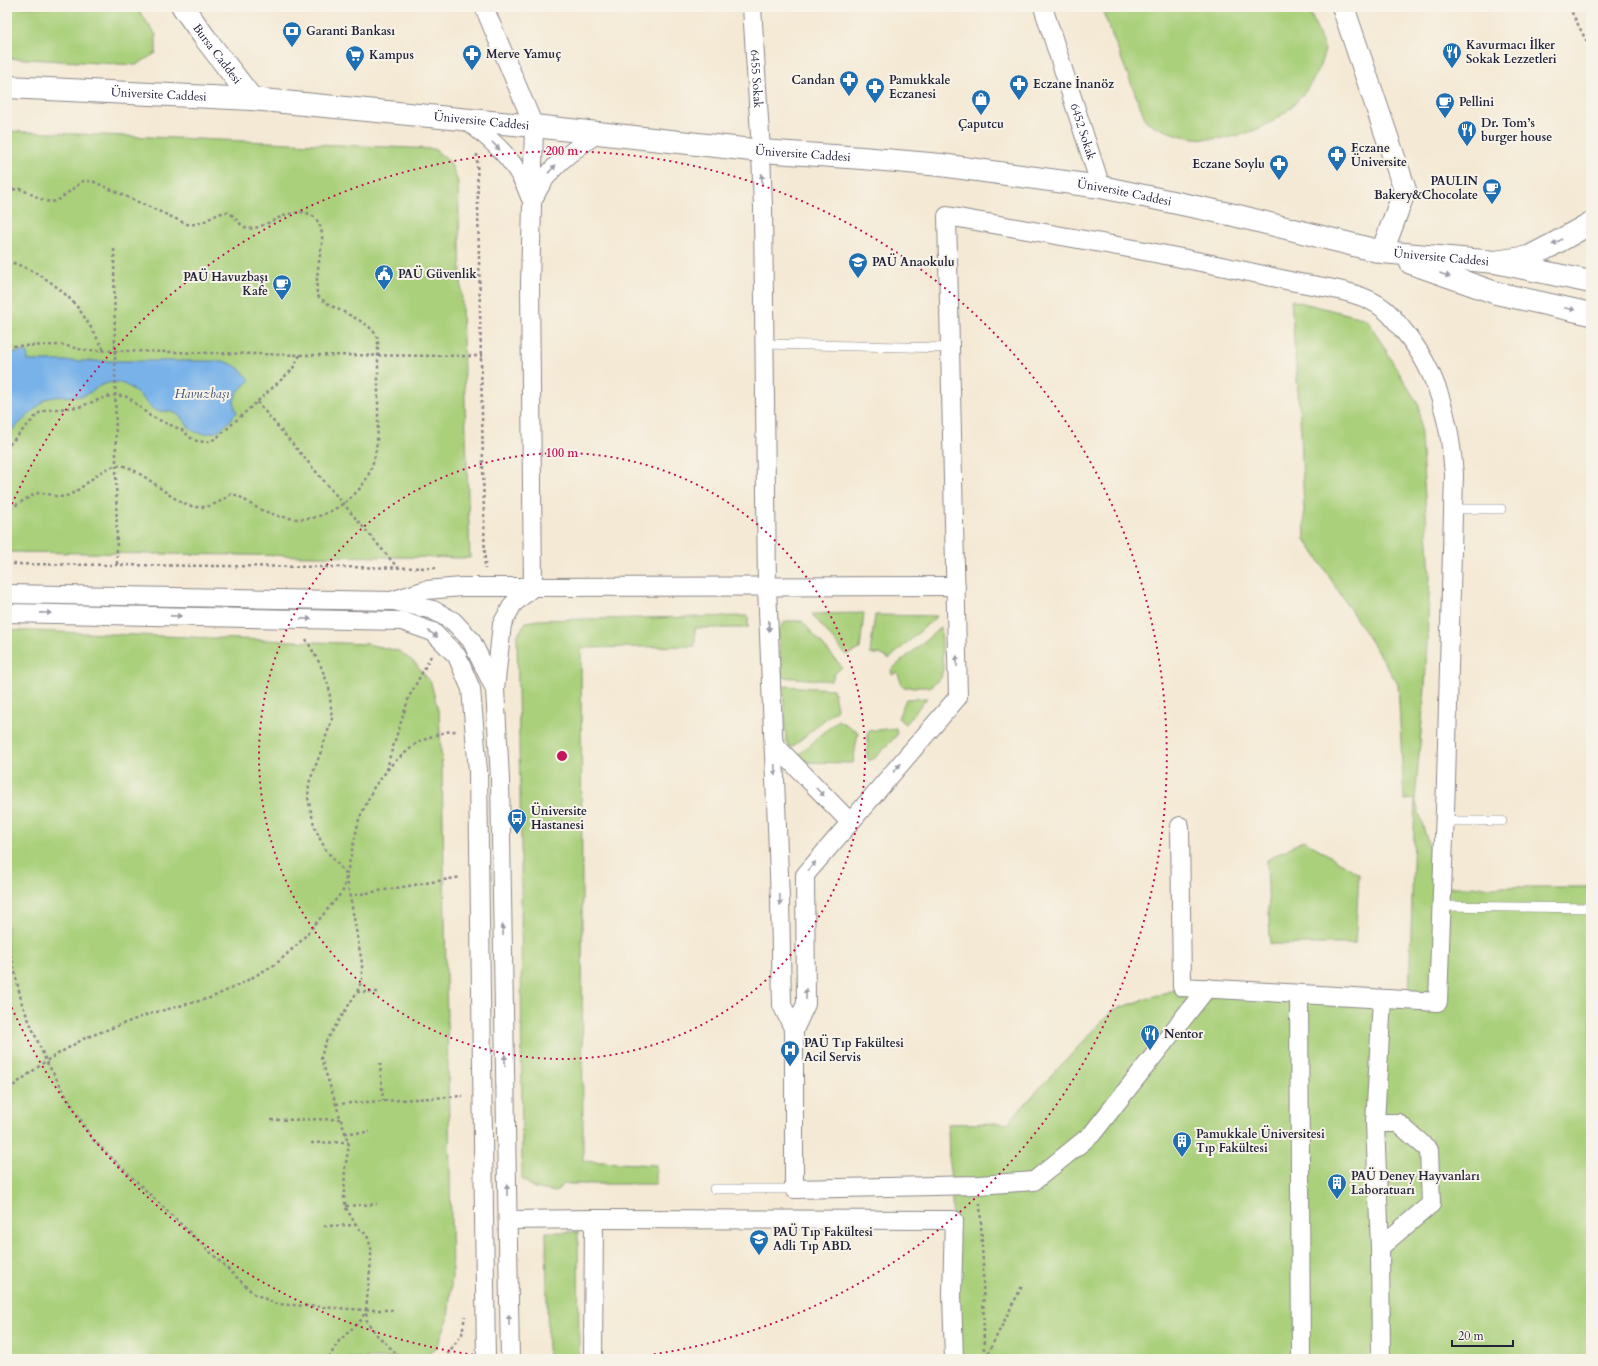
<svg xmlns="http://www.w3.org/2000/svg" width="1598" height="1366" font-family="Cardo,serif">
	<rect width="100%" height="100%" fill="#f7f3e8"/>
	<filter id="ink" filterUnits="userSpaceOnUse"><feTurbulence type="fractalNoise" baseFrequency=".025" numOctaves="2"/><feDisplacementMap in="SourceGraphic" scale="8" xChannelSelector="R" yChannelSelector="G"/><feConvolveMatrix kernelMatrix="1 2 1 2 8 2 1 2 1" color-interpolation-filters="sRGB"/></filter>
	<filter id="wash" filterUnits="userSpaceOnUse"><feTurbulence type="fractalNoise" baseFrequency=".012" numOctaves="4" result="noise"/><feDisplacementMap in="SourceGraphic" scale="16" xChannelSelector="R" yChannelSelector="G"/><feGaussianBlur stdDeviation="0.9" result="paint"/><feColorMatrix in="noise" values="0 0 0 0 0 0 0 0 0 0 0 0 0 0 0 0 0 1.4 0 .05"/><feComposite in="paint" operator="in"/></filter>
	<g filter="url(#wash)">
		<rect width="100%" height="100%" fill="#f4e9d4"/>
		<g fill="#aad07b" stroke="#66795b">
			<polygon points="7,7 136,7 156,35 156,53 136,65 7,58"/>
			<path d="M 1101,7 L 1308,7 L 1325,50 C 1305,128 1215,163 1146,121 Z"/>
			<polygon points="7,131 434,149 450,162 458,182 470,558 7,552"/>
			<polygon points="1291,300 1367,319 1419,406 1430,575 1425,687 1415,799 1441,887 1591,887 1591,1359 953,1359 952,1185 949,1164 948,1124 1007,1123 1113,1010 1182,987 1409,1000 1415,799 1404,800 1398,684 1305,539 1301,431"/>
			<polygon points="864,613 860,649 846,655 812,614"/>
			<polygon points="875,615 937,616 889,659 880,654 870,654"/>
			<polygon points="748,616 748,628 695,628 695,646 581,648 583,1161 656,1165 656,1184 564,1184 555,1192 534,1188 522,1179 521,846 517,636 526,622 538,620"/>
			<polygon points="786,621 802,621 842,667 835,673 831,681 782,677 778,630"/>
			<polygon points="941,627 943,669 941,678 929,687 903,687 897,672 892,675 891,670"/>
			<polygon points="7,630 367,644 399,651 415,663 431,683 439,714 442,770 452,1275 448,1319 437,1347 422,1358 7,1359"/>
			<polygon points="783,686 833,689 837,709 791,748 786,741"/>
			<polygon points="927,698 905,724 898,718 906,699"/>
			<polygon points="838,720 858,732 853,763 805,762 795,758"/>
			<polygon points="896,728 897,735 875,758 869,761 867,757 868,731"/>
			<polygon points="1304,840 1359,874 1355,944 1270,944 1267,860"/>
			<polygon points="546,1232 578,1232 579,1359 548,1359"/>
		</g>
		<path fill="#78b2e9" stroke="#4d6a92" d="M 27,352 L 28,361 L 222,361 C 235,364 242,370 250,380 C 240,389 229,397 237,412 C 232,418 226,426 219,430 C 213,434 198,435 192,430 C 186,425 182,416 175,413 C 168,409 160,413 154,410 C 139,395 125,375 102,385 C 95,387 90,394 83,396 C 71,397 58,395 46,399 L 7,435 L 7,353 Z"/>
	</g>
	<g filter="url(#ink)">
		<g fill="none" stroke-linecap="round" stroke-linejoin="round">
			<defs>
				<g id="lane">
					<polyline points="764,344 950,348"/>
					<polyline points="1453,509 1501,509"/>
					<polyline points="1444,821 1502,821"/>
					<polyline points="1441,906 1591,908"/>
					<polyline points="714,1189 794,1189"/>
				</g>
				<g id="street">
					<polyline points="484,7 534,126 530,284 533,587"/>
					<path id="s1" d="M 752,7 L 761,151 L 763,208 L 767,587 L 780,899 L 782,1005 L 794,1030 L 794,1189 L 979,1185 L 1034,1181 L 1092,1134 L 1207,988"/>
					<path id="s2" d="M 1043,7 L 1101,187"/>
					<path d="M 467,121 C 494,141 519,164 530,197"/>
					<path d="M 534,198 C 546,169 571,151 597,134"/>
					<polyline points="7,594 394,601 433,610 453,621 471,640 495,689 500,779 510,1359"/>
					<polyline points="394,600 426,590 462,587 956,586"/>
					<polyline points="7,613 402,621 433,632 457,656 471,689 478,771 486,1359"/>
					<polyline points="495,689 502,624 513,604 533,587"/>
					<polyline points="774,744 850,822"/>
					<polyline points="1299,994 1301,1359"/>
					<path d="M 794,1030 L 806,1004 L 805,875 L 958,697 L 947,216 C 1062,236 1177,255 1290,281 C 1319,287 1361,290 1384,309 C 1391,314 1397,323 1403,330 C 1438,371 1450,421 1454,474 L 1446,782 L 1438,1002 L 1182,987 L 1180,826"/>
					<polyline points="1375,1123 1398,1123 1429,1150 1431,1204 1380,1247"/>
					<polyline points="508,1220 594,1219 954,1220 952,1295 954,1359"/>
					<polyline points="593,1359 594,1219"/>
					<polyline points="1381,1359 1380,1247 1375,1123 1382,999"/>
				</g>
				<g id="secondary">
					<path id="s3" d="M 183,7 L 205,38 L 252,99"/>
					<polyline points="1343,7 1405,190 1382,252"/>
					<path id="s4" d="M 7,87 L 252,99 L 534,126 L 761,151 L 862,158 L 941,165 L 1101,187 L 1234,215 L 1382,252 L 1495,262 L 1591,282"/>
					<polyline points="1411,263 1496,293 1591,314"/>
				</g>
				<polyline id="primary" points="1495,262 1529,257 1552,245 1591,223"/>
			</defs>
			<use href="#lane" stroke="#8b8688" stroke-width="10"/>
			<use href="#street" stroke="#8b8688" stroke-width="20"/>
			<use href="#secondary" stroke="#8b8688" stroke-width="24"/>
			<use href="#primary" stroke="#8b8688" stroke-width="24"/>
			<g stroke="#8b8688" stroke-width="2.5" stroke-dasharray="3 3" stroke-linecap="butt">
				<polyline points="1569,7 1591,50"/>
				<polyline points="477,154 485,569"/>
				<path d="M 7,190 L 21,189 L 43,200 L 50,202 L 57,201 L 83,181 L 92,181 L 187,224 C 206,226 212,213 228,212 C 235,216 240,226 247,228 C 262,233 294,200 314,217 C 319,222 322,229 322,236 C 323,242 321,249 320,255 C 318,268 316,281 317,295 C 333,312 370,318 378,339 C 378,360 378,381 378,403 C 378,445 379,482 338,507 C 326,514 312,520 298,519 C 281,518 266,513 252,505 C 244,500 240,495 231,494 C 193,524 175,496 143,476 C 137,472 131,468 124,466 C 102,462 84,491 66,496 C 56,499 49,492 39,493 C 32,494 16,506 7,510"/>
				<polyline points="114,249 117,565"/>
				<path d="M 7,261 C 35,269 60,286 78,308 C 88,321 96,337 104,350"/>
				<polyline points="7,346 63,345 83,350 300,355 292,370 219,436 211,441 199,442 189,437 184,431 150,416 128,397 116,395 106,397 79,407 47,410 39,413 7,447"/>
				<polyline points="300,355 482,356"/>
				<polyline points="257,402 397,567"/>
				<polyline points="7,564 436,568"/>
				<polyline points="306,639 320,664 329,687 332,719 319,757 309,783 308,798 314,825 319,837 326,850 346,874 362,963 362,980 357,992 325,1043 321,1058 349,1145 345,1168 344,1197 346,1208 358,1228 367,1235 371,1248 371,1260 366,1310 367,1322 376,1334 402,1359"/>
				<polyline points="387,770 390,756 409,697 431,656"/>
				<polyline points="349,896 461,877"/>
				<polyline points="7,937 22,1004 46,1061 92,1139 253,1293 276,1304 366,1310 361,1320 339,1341 328,1359"/>
				<polyline points="357,992 378,992"/>
				<polyline points="380,1063 383,1101"/>
				<polyline points="7,1096 13,1086 46,1061 85,1038 149,1014 210,998 239,985 276,964 301,941 343,891 359,819 374,787 393,763 417,743 430,737 445,732 456,731"/>
				<polyline points="336,1104 463,1096"/>
				<polyline points="271,1120 340,1119"/>
				<polyline points="345,1133 370,1132"/>
				<polyline points="311,1143 348,1142"/>
				<polyline points="980,1203 983,1265 984,1359"/>
				<polyline points="346,1206 377,1204"/>
				<polyline points="324,1226 356,1225"/>
				<polyline points="366,1310 393,1310"/>
				<polyline points="444,1359 462,1334 465,1316"/>
				<polyline points="985,1359 1023,1284"/>
			</g>
			<use href="#lane" stroke="#fff" stroke-width="9"/>
			<use href="#street" stroke="#fff" stroke-width="18"/>
			<use href="#secondary" stroke="#fff" stroke-width="22"/>
			<use href="#primary" stroke="#fff" stroke-width="22"/>
		</g>
		<defs><path id="oneway-solid" d="M-6-.8H1V-3.2L6.5 0L1 3.2V.8H-6Z"/></defs>
		<g fill="#9c9ca7">
			<use href="#oneway-solid" transform="translate(496 146) rotate(46)"/>
			<use href="#oneway-solid" transform="translate(552 169) rotate(-47)"/>
			<use href="#oneway-solid" transform="translate(762 179) rotate(-92)"/>
			<use href="#oneway-solid" transform="translate(1557 242) rotate(151)"/>
			<use href="#oneway-solid" transform="translate(1445 275) rotate(20)"/>
			<use href="#oneway-solid" transform="translate(1570 309) rotate(12)"/>
			<use href="#oneway-solid" transform="translate(46 613) rotate(1)"/>
			<use href="#oneway-solid" transform="translate(176 616) rotate(1)"/>
			<use href="#oneway-solid" transform="translate(306 619) rotate(1)"/>
			<use href="#oneway-solid" transform="translate(769 626) rotate(88)"/>
			<use href="#oneway-solid" transform="translate(433 634) rotate(34)"/>
			<use href="#oneway-solid" transform="translate(957 661) rotate(-91)"/>
			<use href="#oneway-solid" transform="translate(897 768) rotate(-49)"/>
			<use href="#oneway-solid" transform="translate(775 770) rotate(87)"/>
			<use href="#oneway-solid" transform="translate(820 792) rotate(45)"/>
			<use href="#oneway-solid" transform="translate(812 866) rotate(-50)"/>
			<use href="#oneway-solid" transform="translate(780 900) rotate(88)"/>
			<use href="#oneway-solid" transform="translate(503 930) rotate(-91)"/>
			<use href="#oneway-solid" transform="translate(806 994) rotate(-90)"/>
			<use href="#oneway-solid" transform="translate(505 1060) rotate(-91)"/>
			<use href="#oneway-solid" transform="translate(507 1190) rotate(-91)"/>
			<use href="#oneway-solid" transform="translate(509 1320) rotate(-91)"/>
		</g>
	</g>
	<g fill="none" stroke="#c2185b" stroke-width="2" stroke-dasharray="2 4">
		<circle cx="562" cy="756" r="303"/>
		<path d="M509 1359A605 605 0 0 1 7 997M7 515A605 605 0 1 1 615 1359"/>
	</g>
	<defs>
		<symbol id="bank-pin" viewBox="-11 -11 22 30"><path d="M0 17L-7.5 6A9.5 9.5 0 1 1 7.5 6Z" fill="#1f6fb2" stroke="#f7f3e8"/><path d="M-6-4H6V4H-6ZM0-2.3a2.3 2.3 0 1 0 0 4.6a2.3 2.3 0 1 0 0-4.6Z" fill="#fff"/></symbol>
		<symbol id="restaurant-pin" viewBox="-11 -11 22 30"><path d="M0 17L-7.5 6A9.5 9.5 0 1 1 7.5 6Z" fill="#1f6fb2" stroke="#f7f3e8"/><path d="M-5-6h1v4h1v-4h1v4h1v-4h1v5L-1.5 .5V6h-2V.5L-5-1ZM5-6V6H3V1.5H1.5Q1.5-4 5-6Z" fill="#fff"/></symbol>
		<symbol id="pharmacy-pin" viewBox="-11 -11 22 30"><path d="M0 17L-7.5 6A9.5 9.5 0 1 1 7.5 6Z" fill="#1f6fb2" stroke="#f7f3e8"/><path d="M-2-6h4v4h4v4h-4v4h-4v-4h-4v-4h4Z" fill="#fff"/></symbol>
		<symbol id="supermarket-pin" viewBox="-11 -11 22 30"><path d="M0 17L-7.5 6A9.5 9.5 0 1 1 7.5 6Z" fill="#1f6fb2" stroke="#f7f3e8"/><path d="M-6-5.5h2.5l.6 2H6L4.5 2H-2.5L-4.4-4H-6ZM-1.5 3.2a1.3 1.3 0 1 0 .1 0ZM3 3.2a1.3 1.3 0 1 0 .1 0Z" fill="#fff"/></symbol>
		<symbol id="shop-pin" viewBox="-11 -11 22 30"><path d="M0 17L-7.5 6A9.5 9.5 0 1 1 7.5 6Z" fill="#1f6fb2" stroke="#f7f3e8"/><path d="M-5-2.5h2.3a2.7 3.5 0 0 1 5.4 0H5L5.5 6h-11ZM-1.5-2.5h3a1.5 2.3 0 0 0-3 0Z" fill="#fff"/></symbol>
		<symbol id="cafe-pin" viewBox="-11 -11 22 30"><path d="M0 17L-7.5 6A9.5 9.5 0 1 1 7.5 6Z" fill="#1f6fb2" stroke="#f7f3e8"/><path d="M-5.5-4.5H6V0H3Q3 3.5 0 3.5H-2.5Q-5.5 3.5-5.5 0ZM3-3.2v2h1.7v-2ZM-6 4.5H4V6H-6Z" fill="#fff"/></symbol>
		<symbol id="school-pin" viewBox="-11 -11 22 30"><path d="M0 17L-7.5 6A9.5 9.5 0 1 1 7.5 6Z" fill="#1f6fb2" stroke="#f7f3e8"/><path d="M0-5L7-2L0 1L-7-2ZM-4 1L0 2.5L4 1V4Q0 6-4 4Z" fill="#fff"/></symbol>
		<symbol id="civic-pin" viewBox="-11 -11 22 30"><path d="M0 17L-7.5 6A9.5 9.5 0 1 1 7.5 6Z" fill="#1f6fb2" stroke="#f7f3e8"/><path d="M-.6-6.5H3V-4.5H.6V-3L4-1V1h2V6H-6V1h2V-1L-.6-3ZM-1.2 2.5V6h2.4V2.5Z" fill="#fff"/></symbol>
		<symbol id="bus-pin" viewBox="-11 -11 22 30"><path d="M0 17L-7.5 6A9.5 9.5 0 1 1 7.5 6Z" fill="#1f6fb2" stroke="#f7f3e8"/><path d="M-5-6H5V4H4V6H2V4H-2V6H-4V4H-5ZM-3.5-4V0h7V-4ZM-3.5 1.2v1.5H-2V1.2ZM2 1.2v1.5H3.5V1.2Z" fill="#fff"/></symbol>
		<symbol id="hospital-pin" viewBox="-11 -11 22 30"><path d="M0 17L-7.5 6A9.5 9.5 0 1 1 7.5 6Z" fill="#1f6fb2" stroke="#f7f3e8"/><path d="M-5-5h3v3.5h4V-5h3V5h-3V1.5h-4V5h-3Z" fill="#fff"/></symbol>
		<symbol id="building-pin" viewBox="-11 -11 22 30"><path d="M0 17L-7.5 6A9.5 9.5 0 1 1 7.5 6Z" fill="#1f6fb2" stroke="#f7f3e8"/><path d="M-4-6H4V6H1V3H-1V6H-4ZM-2.5-4.3h1.7v1.8h-1.7ZM.8-4.3h1.7v1.8H.8ZM-2.5-1h1.7V.8h-1.7ZM.8-1h1.7V.8H.8Z" fill="#fff"/></symbol>
		<symbol id="university-pin" viewBox="-11 -11 22 30"><path d="M0 17L-7.5 6A9.5 9.5 0 1 1 7.5 6Z" fill="#1f6fb2" stroke="#f7f3e8"/><path d="M0-5L7-2L0 1L-7-2ZM-4 1L0 2.5L4 1V4Q0 6-4 4Z" fill="#fff"/></symbol>
	</defs>
	<g fill-rule="evenodd">
		<use href="#bank-pin" x="281" y="20" width="22" height="30"/>
		<use href="#restaurant-pin" x="1441" y="41" width="22" height="30"/>
		<use href="#pharmacy-pin" x="461" y="43" width="22" height="30"/>
		<use href="#supermarket-pin" x="344" y="44" width="22" height="30"/>
		<use href="#pharmacy-pin" x="838" y="69" width="22" height="30"/>
		<use href="#pharmacy-pin" x="1008" y="73" width="22" height="30"/>
		<use href="#pharmacy-pin" x="864" y="76" width="22" height="30"/>
		<use href="#shop-pin" x="970" y="88" width="22" height="30"/>
		<use href="#cafe-pin" x="1434" y="91" width="22" height="30"/>
		<use href="#restaurant-pin" x="1456" y="119" width="22" height="30"/>
		<use href="#pharmacy-pin" x="1326" y="144" width="22" height="30"/>
		<use href="#pharmacy-pin" x="1268" y="153" width="22" height="30"/>
		<use href="#cafe-pin" x="1481" y="177" width="22" height="30"/>
		<use href="#school-pin" x="847" y="251" width="22" height="30"/>
		<use href="#civic-pin" x="373" y="263" width="22" height="30"/>
		<use href="#cafe-pin" x="271" y="273" width="22" height="30"/>
		<use href="#bus-pin" x="506" y="807" width="22" height="30"/>
		<use href="#restaurant-pin" x="1139" y="1023" width="22" height="30"/>
		<use href="#hospital-pin" x="779" y="1039" width="22" height="30"/>
		<use href="#building-pin" x="1171" y="1130" width="22" height="30"/>
		<use href="#building-pin" x="1326" y="1172" width="22" height="30"/>
		<use href="#university-pin" x="748" y="1228" width="22" height="30"/>
	</g>
	<g text-anchor="middle" stroke-width="4" stroke-linejoin="round" paint-order="stroke">
		<g font-size="12" font-weight="bold" fill="#22223b" stroke="#f7f3e8" text-anchor="start">
			<text x="306" y="35">Garanti Bankası</text>
			<text x="1466" y="49">Kavurmacı İlker<tspan x="1466" dy="14">Sokak Lezzetleri</tspan></text>
			<text x="486" y="58">Merve Yamuç</text>
			<text x="369" y="59">Kampus</text>
			<text x="835" y="84" text-anchor="end">Candan</text>
			<text x="889" y="84">Pamukkale<tspan x="889" dy="14">Eczanesi</tspan></text>
			<text x="1033" y="88">Eczane İnanöz</text>
			<text x="1459" y="106">Pellini</text>
			<text x="1481" y="127">Dr. Tom’s<tspan x="1481" dy="14">burger house</tspan></text>
			<text x="981" y="128" text-anchor="middle">Çaputcu</text>
			<text x="1351" y="152">Eczane<tspan x="1351" dy="14">Üniversite</tspan></text>
			<text x="1265" y="168" text-anchor="end">Eczane Soylu</text>
			<text x="1478" y="185" text-anchor="end">PAULIN<tspan x="1478" dy="14">Bakery&amp;Chocolate</tspan></text>
			<text x="872" y="266">PAÜ Anaokulu</text>
			<text x="398" y="278">PAÜ Güvenlik</text>
			<text x="268" y="281" text-anchor="end">PAÜ Havuzbaşı<tspan x="268" dy="14">Kafe</tspan></text>
			<text x="531" y="815">Üniversite<tspan x="531" dy="14">Hastanesi</tspan></text>
			<text x="1164" y="1038">Nentor</text>
			<text x="804" y="1047">PAÜ Tıp Fakültesi<tspan x="804" dy="14">Acil Servis</tspan></text>
			<text x="1196" y="1138">Pamukkale Üniversitesi<tspan x="1196" dy="14">Tıp Fakültesi</tspan></text>
			<text x="1351" y="1180">PAÜ Deney Hayvanları<tspan x="1351" dy="14">Laboratuarı</tspan></text>
			<text x="773" y="1236">PAÜ Tıp Fakültesi<tspan x="773" dy="14">Adli Tıp ABD.</tspan></text>
		</g>
		<g font-size="12" fill="#22223b" stroke="#f7f3e8">
			<text dy="4" stroke="none"><textPath href="#s3" startOffset="58">Bursa Caddesi</textPath></text>
			<text dy="4" stroke="none"><textPath href="#s1" startOffset="72">6455 Sokak</textPath></text>
			<text dy="4" stroke="none"><textPath href="#s4" startOffset="152">Üniversite Caddesi</textPath></text>
			<text dy="4" stroke="none"><textPath href="#s4" startOffset="476">Üniversite Caddesi</textPath></text>
			<text dy="4" stroke="none"><textPath href="#s2" startOffset="131">6452 Sokak</textPath></text>
			<text dy="4" stroke="none"><textPath href="#s4" startOffset="799">Üniversite Caddesi</textPath></text>
			<text dy="4" stroke="none"><textPath href="#s4" startOffset="1123">Üniversite Caddesi</textPath></text>
			<text dy="4" stroke="none"><textPath href="#s4" startOffset="1447">Üniversite Caddesi</textPath></text>
		</g>
		<g font-size="13" font-style="italic" fill="#405478" stroke="#f7f3e8">
			<text x="202" y="398">Havuzbaşı</text>
		</g>
	</g>
	<circle cx="562" cy="756" r="6" fill="#c2185b" stroke="#f7f3e8" stroke-width="2"/>
	<g font-size="12" text-anchor="middle" font-weight="bold" fill="#c2185b" stroke="#f7f3e8" stroke-width="4" stroke-linejoin="round" paint-order="stroke">
		<text x="562" y="155">200 m</text>
		<text x="562" y="457">100 m</text>
	</g>
	<rect width="1598" height="1366" fill="none" stroke="#f7f3e8" stroke-width="24"/>
	<path d="M1452 1340v6h61v-6" fill="none" stroke="#22223b" stroke-width="2"/>
	<text x="1458" y="1340" font-size="12" fill="#22223b" stroke="#f7f3e8" stroke-width="3" paint-order="stroke">20 m</text>
</svg>
